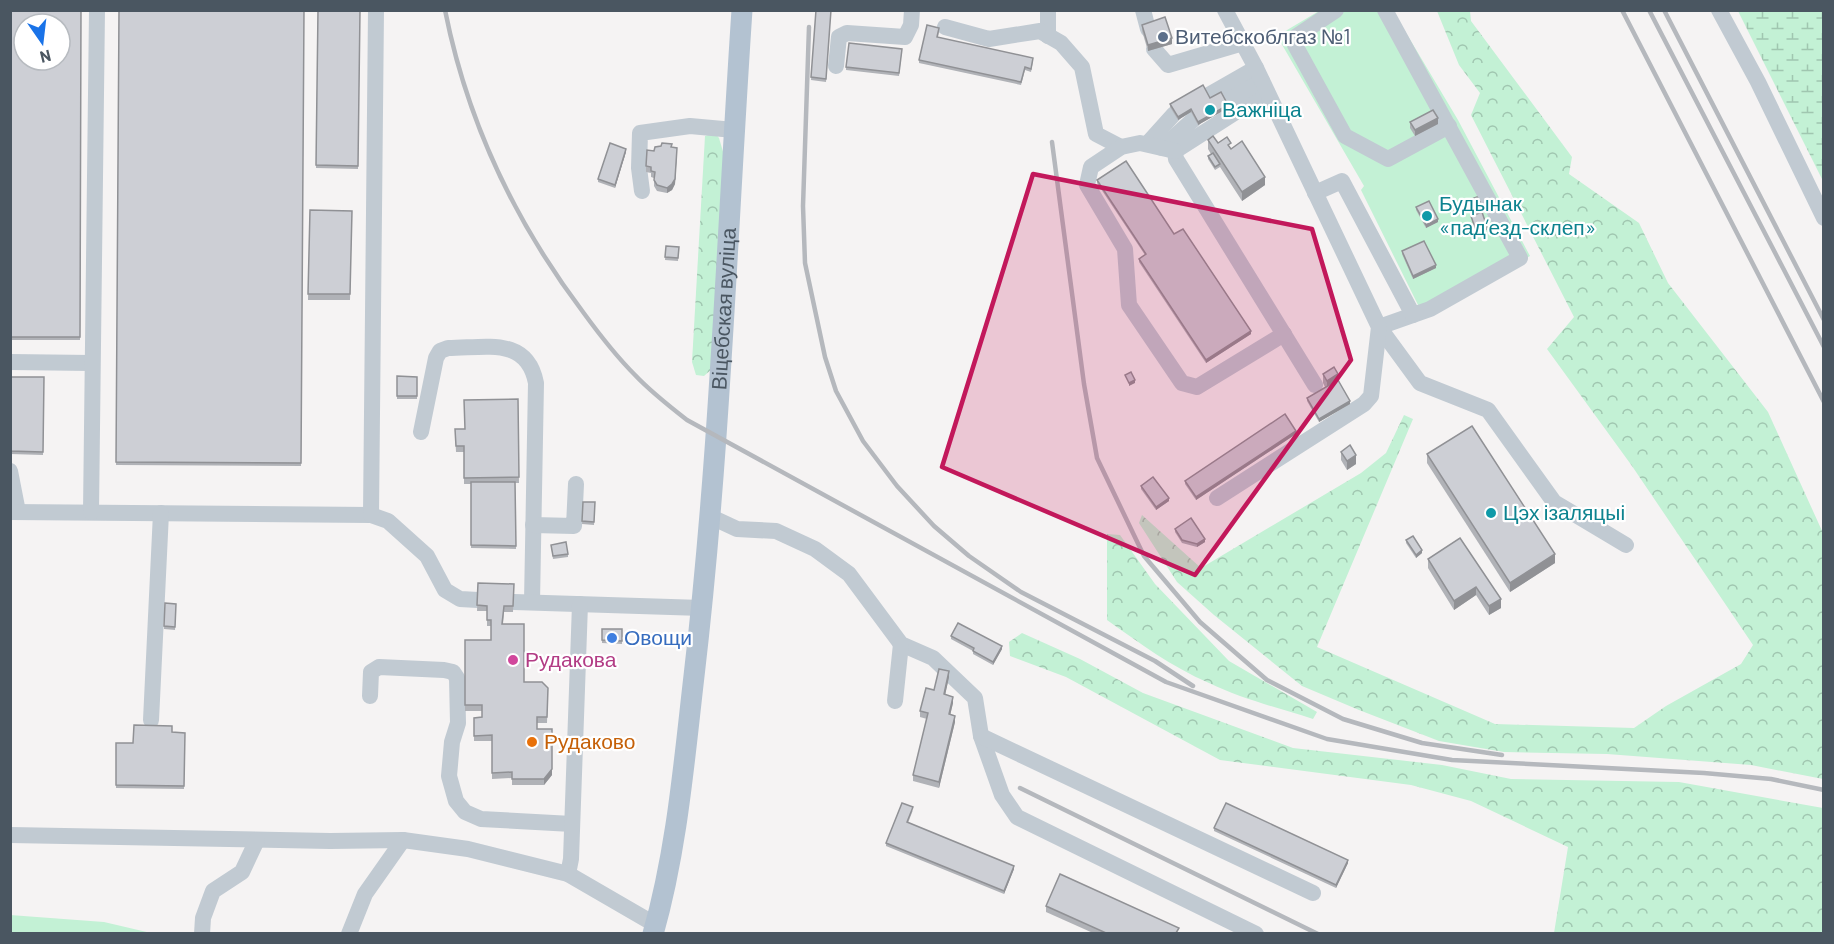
<svg xmlns="http://www.w3.org/2000/svg" width="1834" height="944" font-family="Barlow,sans-serif">
	<defs>
		<pattern id="forest-crowns" width="20" height="18" patternUnits="userSpaceOnUse" patternTransform="scale(1.5)"><rect width="20" height="18" fill="#c3f1d5"/><path d="M2 6a3 3 0 1 1 6 0M12 15a3 3 0 1 1 6 0" fill="none" stroke="#a0c6b0"/></pattern>
		<pattern id="wetland-marsh" width="20" height="14" patternUnits="userSpaceOnUse" patternTransform="scale(1.5)"><rect width="20" height="14" fill="#c3f1d5"/><path d="M1 5h8M5 5V1M11 12h8M15 12V8" fill="none" stroke="#a0c6b0"/></pattern>
	</defs>
	<rect width="100%" height="100%" fill="#f5f3f3"/>
	<g fill="#c3f1d5">
		<polygon points="1319,11 1393,11 1458,120 1530,256 1423,315 1361,190 1364,186 1277,36"/>
		<polygon points="10,915 104,922 151,933 11,933"/>
	</g>
	<g fill="url(#forest-crowns)">
		<polygon points="1437,11 1470,11 1471,21 1572,157 1569,174 1639,223 1668,283 1768,412 1823,533 1823,779 1751,765 1607,754 1504,752 1439,741 1359,710 1302,686 1214,615 1177,582 1139,523 1142,515 1201,568 1361,473 1386,453 1404,415 1413,419 1317,647 1495,724 1634,728 1666,706 1741,664 1753,645 1632,466 1547,349 1574,317 1471,115 1480,93 1459,65"/>
		<polygon points="715,133 719,138 724,155 712,369 704,376 696,375 692,362 705,136"/>
		<path d="M 1107,534 L 1120,535 L 1155,584 L 1229,661 L 1317,712 L 1313,719 C 1279,708 1242,699 1209,683 C 1170,666 1141,644 1107,620 Z"/>
		<polygon points="1022,633 1080,659 1143,693 1293,748 1442,765 1511,779 1679,782 1823,808 1823,933 1554,933 1568,847 1471,801 1411,785 1220,760 1066,677 1010,656 1009,642"/>
	</g>
	<polygon fill="url(#wetland-marsh)" points="1738,11 1823,11 1823,181"/>
	<g fill="none" stroke-linecap="round" stroke-linejoin="round">
		<g stroke="#c1cad2" stroke-width="16">
			<polyline points="1048,10 1048,36"/>
			<polyline points="1143,10 1148,29"/>
			<polyline points="1336,10 1294,38 1295,45 1345,136 1388,159 1449,126"/>
			<polyline points="1385,10 1520,258 1430,309 1379,327 1420,383 1488,410 1554,502 1626,545"/>
			<polyline points="1719,10 1758,82 1824,218"/>
			<polyline points="945,27 989,39 1040,31 1061,43 1082,67 1096,134 1121,147"/>
			<polyline points="1154,49 1168,65 1243,43"/>
			<polyline points="836,66 839,37 847,33 905,37 911,25 912,10"/>
			<polyline points="1267,92 1175,151 1176,159 1315,385"/>
			<polyline points="1207,96 1256,68"/>
			<polyline points="1225,102 1262,81"/>
			<polyline points="1147,144 1174,114"/>
			<polyline points="1162,148 1194,119"/>
			<polyline points="1175,151 1140,143 1121,147 1091,167 1087,185 1125,249 1129,305 1182,383 1197,387 1284,334"/>
			<polyline points="642,191 639,168 640,133 690,126 734,130"/>
			<polyline points="1315,193 1342,181 1413,315"/>
			<polyline points="10,362 91,363"/>
			<path d="M 421,432 L 436,358 L 440,351 L 448,348 C 485,348 527,336 536,383 L 532,602"/>
			<polyline points="10,471 18,512"/>
			<polyline points="1217,498 1364,404 1371,396 1379,327 1256,68 1225,10"/>
			<polyline points="10,512 371,515 388,521 427,556 445,590 460,599 478,600"/>
			<polyline points="91,512 97,10"/>
			<polyline points="371,515 376,10"/>
			<polyline points="709,516 737,529 776,531 815,549 849,574 901,644 933,658 975,698 981,736 1002,795 1017,817 1256,934"/>
			<polyline points="533,525 574,526 576,484"/>
			<polyline points="514,602 702,608"/>
			<polyline points="370,696 371,672 379,667 444,670 453,672 457,678 458,723 452,742 449,776 456,801 465,812 481,819 572,824"/>
			<polyline points="895,701 901,644"/>
			<polyline points="151,720 161,513"/>
			<polyline points="981,736 1313,893"/>
			<polyline points="10,835 330,841 403,840 468,849 568,874 656,925"/>
			<polyline points="568,874 571,859 580,604"/>
			<polyline points="202,934 203,918 213,891 242,872 257,840"/>
			<polyline points="349,934 365,894 403,840"/>
		</g>
		<path stroke="#b3c2d1" stroke-width="21" id="s1" d="M 653,934 C 677,850 684,762 694,676 C 720,455 727,232 742,10"/>
		<g stroke="#b5b8bd" stroke-width="4.5">
			<path d="M 445,10 C 467,121 515,222 583,312 C 599,334 616,356 635,375 C 651,392 669,406 687,420 L 1166,682 L 1327,739 L 1452,760 L 1704,773 L 1771,779 L 1824,790"/>
			<polyline points="1622,10 1824,402"/>
			<polyline points="1649,10 1824,347"/>
			<polyline points="1664,10 1824,320"/>
			<polyline points="809,27 803,206 805,263 825,357 836,391 863,441 897,486 934,526 969,556 1021,592 1155,661 1193,686"/>
			<polyline points="1052,142 1084,384 1097,458 1144,556 1200,622 1267,680 1343,719 1422,743 1502,755"/>
			<polyline points="1020,788 1318,934"/>
		</g>
	</g>
	<g fill="#b0b2b7">
		<polygon points="10,10 81,10 80,340 10,340"/>
		<polygon points="119,10 304,10 301,466 116,465"/>
		<polygon points="318,10 360,10 358,169 316,168"/>
		<polygon points="831,10 826,82 811,80 816,11 801,11"/>
		<polygon points="1142,25 1172,44 1148,51 1142,31"/>
		<polygon points="939,31 938,37 1033,61 1031,72 1025,70 1021,85 919,63 919,60"/>
		<polygon points="902,49 899,76 846,70 846,67"/>
		<polygon points="1210,98 1228,108 1198,125 1191,112 1178,120 1170,107 1170,104"/>
		<polygon points="1410,122 1438,124 1415,136 1410,128"/>
		<polygon points="1208,140 1231,149 1265,185 1242,201 1220,167 1215,170 1208,159 1208,156 1211,154 1208,149"/>
		<polygon points="672,147 677,154 675,184 672,190 667,193 657,191 654,186 654,178 651,177 651,173 646,172 646,166"/>
		<polygon points="626,152 615,188 598,182 598,179"/>
		<polygon points="1097,180 1174,234 1251,334 1206,363 1139,262 1139,259 1145,255 1097,183"/>
		<polygon points="1416,207 1438,222 1426,228 1416,210"/>
		<polygon points="310,210 352,211 350,300 308,300"/>
		<polygon points="666,246 679,247 678,261 665,260"/>
		<polygon points="1402,251 1436,268 1413,279 1402,254"/>
		<polygon points="1323,374 1338,380 1350,404 1319,422 1307,401 1307,398 1325,387 1323,383"/>
		<polygon points="397,376 417,377 417,399 397,399"/>
		<polygon points="10,377 44,377 43,455 10,454"/>
		<polygon points="518,399 519,483 515,483 516,549 471,548 471,484 464,484 464,452 456,452 455,429 465,429"/>
		<polygon points="1296,434 1196,500 1185,484 1185,481"/>
		<polygon points="1341,452 1356,464 1347,470 1341,460"/>
		<polygon points="1427,454 1555,563 1510,592 1427,463"/>
		<polygon points="1141,486 1169,501 1156,510 1141,489"/>
		<polygon points="583,502 595,502 594,525 582,524"/>
		<polygon points="1175,529 1205,542 1197,547 1182,543 1175,532"/>
		<polygon points="1406,540 1422,553 1416,558 1406,543"/>
		<polygon points="551,545 568,554 568,557 553,559"/>
		<polygon points="1428,559 1501,599 1501,608 1489,615 1476,595 1454,610 1428,568"/>
		<polygon points="478,583 514,584 513,612 504,612 503,624 524,682 548,688 547,723 537,723 537,729 552,775 544,785 512,785 512,778 492,779 492,741 474,741 474,718 482,717 482,711 465,711 465,640 491,640 491,626 487,626 487,611 477,611"/>
		<polygon points="165,603 176,604 175,630 164,629"/>
		<polygon points="602,629 622,629 622,644 602,643"/>
		<polygon points="951,636 1002,649 993,665 973,654 973,651 951,639"/>
		<polygon points="949,677 945,695 953,703 950,715 955,722 939,788 913,781 913,775 927,719 920,717 920,711 934,690"/>
		<polygon points="185,733 184,789 116,788 116,743 133,743"/>
		<polygon points="913,810 908,823 1014,869 1004,894 886,846 886,843"/>
		<polygon points="1214,828 1348,863 1336,888 1214,831"/>
		<polygon points="1046,906 1179,933 1093,933 1046,912"/>
	</g>
	<g fill="#909195">
		<polygon points="1172,38 1172,44 1148,51 1148,45"/>
		<polygon points="1228,105 1228,108 1198,125 1198,122"/>
		<polygon points="1191,109 1191,112 1178,120 1178,117"/>
		<polygon points="1438,118 1438,124 1415,136 1415,130"/>
		<polygon points="677,148 675,184 672,190 667,193 667,188"/>
		<polygon points="626,149 626,152 615,188 615,185"/>
		<polygon points="1265,177 1265,185 1242,201 1242,192"/>
		<polygon points="1480,202 1480,205 1474,208 1474,205"/>
		<polygon points="1438,219 1438,222 1426,228 1426,225"/>
		<polygon points="1487,227 1487,230 1476,234 1476,231"/>
		<polygon points="1436,265 1436,268 1413,279 1413,276"/>
		<polygon points="1251,331 1251,334 1206,363 1206,360"/>
		<polygon points="1338,374 1338,383 1327,390 1327,381"/>
		<polygon points="1135,380 1135,383 1129,386 1129,383"/>
		<polygon points="1350,401 1350,404 1319,422 1319,419"/>
		<polygon points="1296,431 1296,434 1196,500 1196,497"/>
		<polygon points="1356,455 1356,464 1347,470 1347,461"/>
		<polygon points="1169,498 1169,501 1156,510 1156,507"/>
		<polygon points="1205,539 1205,542 1197,547 1197,544"/>
		<polygon points="1422,550 1422,553 1416,558 1416,555"/>
		<polygon points="1555,554 1555,563 1510,592 1510,583"/>
		<polygon points="1476,587 1476,595 1454,610 1454,601"/>
		<polygon points="1501,599 1501,608 1489,615 1489,606"/>
		<polygon points="1002,646 1002,649 993,665 993,662"/>
		<polygon points="949,671 949,677 944,700 944,694"/>
		<polygon points="953,697 953,703 949,720 949,714"/>
		<polygon points="955,716 955,722 939,788 939,782"/>
		<polygon points="552,769 552,775 544,785 544,779"/>
		<polygon points="1348,860 1348,863 1336,888 1336,885"/>
		<polygon points="1014,866 1014,869 1004,894 1004,891"/>
	</g>
	<g fill="#cdcfd5" stroke="#909195" stroke-width="1.5" fill-rule="evenodd">
		<path d="M 10,10 L 81,10 L 80,337 L 10,337 ZM 24,24 L 60,24 L 60,60 L 24,60 Z"/>
		<polygon points="119,10 304,10 301,463 116,462"/>
		<polygon points="318,10 360,10 358,166 316,165"/>
		<polygon points="816,10 831,10 826,79 811,77"/>
		<polygon points="1165,17 1172,38 1148,45 1142,25"/>
		<polygon points="927,25 939,28 937,37 1033,58 1031,69 1025,67 1021,82 919,60"/>
		<polygon points="849,43 902,49 899,73 846,67"/>
		<polygon points="1203,85 1210,98 1221,92 1228,105 1198,122 1191,109 1178,117 1170,104"/>
		<polygon points="1433,110 1438,118 1415,130 1410,122"/>
		<polygon points="1213,136 1218,143 1227,137 1231,143 1228,145 1231,149 1242,141 1265,177 1242,192 1208,140"/>
		<polygon points="610,143 626,149 615,185 598,179"/>
		<polygon points="662,143 672,144 671,147 677,148 675,179 672,184 667,188 657,185 654,180 655,172 651,171 651,167 646,166 647,150 654,151 655,147 661,146"/>
		<polygon points="1213,153 1220,164 1215,167 1208,156"/>
		<polygon points="1126,161 1174,234 1183,229 1251,331 1206,360 1139,259 1146,254 1097,180"/>
		<polygon points="1477,197 1480,202 1474,205 1472,199"/>
		<polygon points="1429,201 1438,219 1426,225 1416,207"/>
		<polygon points="310,210 352,211 350,294 308,294"/>
		<polygon points="1482,212 1487,227 1476,231 1471,216"/>
		<polygon points="1424,241 1436,265 1413,276 1402,251"/>
		<polygon points="666,246 679,247 678,258 665,257"/>
		<polygon points="1334,367 1338,374 1327,381 1323,374"/>
		<polygon points="1131,372 1135,380 1129,383 1125,375"/>
		<polygon points="397,376 417,377 417,396 397,396"/>
		<polygon points="10,377 44,377 43,452 10,451"/>
		<polygon points="1338,380 1350,401 1319,419 1307,398"/>
		<polygon points="518,399 519,477 464,478 464,446 456,446 455,429 465,429 464,400"/>
		<polygon points="1285,414 1296,431 1196,497 1185,481"/>
		<polygon points="1472,426 1555,554 1510,583 1427,454"/>
		<polygon points="1350,445 1356,455 1347,461 1341,452"/>
		<polygon points="1153,477 1169,498 1156,507 1141,486"/>
		<polygon points="471,482 515,482 516,546 471,545"/>
		<polygon points="583,502 595,502 594,522 582,521"/>
		<polygon points="1191,518 1205,539 1197,544 1182,540 1175,529"/>
		<polygon points="1413,536 1422,550 1416,555 1406,540"/>
		<polygon points="1460,538 1501,599 1489,606 1476,587 1454,601 1428,559"/>
		<polygon points="566,542 568,554 553,556 551,545"/>
		<polygon points="478,583 514,584 513,606 504,606 502,624 524,624 524,682 542,682 548,688 547,717 537,717 537,729 552,729 552,769 544,779 512,779 512,772 492,773 492,735 474,736 474,718 482,717 482,705 465,705 465,640 491,640 491,620 487,620 487,606 477,605"/>
		<polygon points="165,603 176,604 175,627 164,626"/>
		<polygon points="958,623 1002,646 993,662 973,651 974,648 951,636"/>
		<polygon points="602,629 622,629 622,641 602,640"/>
		<polygon points="939,669 949,671 944,694 953,697 949,714 955,716 939,782 913,775 928,713 920,711 926,688 934,690"/>
		<polygon points="134,725 172,726 172,732 185,733 184,786 116,785 116,743 133,743"/>
		<polygon points="902,803 913,807 907,822 1014,866 1004,891 886,843"/>
		<polygon points="1226,803 1348,860 1336,885 1214,828"/>
		<polygon points="1060,874 1179,928 1176,933 1106,933 1046,906"/>
	</g>
	<path fill="#c2185b" fill-opacity="0.2" stroke="#c2185b" stroke-width="4.5" stroke-linejoin="round" d="M 1033,174 L 1312,229 L 1351,360 L 1195,575 L 942,467 Z"/>
	<circle fill="#5c6f8a" stroke="#fff" stroke-width="2" cx="1163" cy="37" r="6"/>
	<g fill="#0f9aa8" stroke="#fff" stroke-width="2">
		<circle cx="1210" cy="110" r="6"/>
		<circle cx="1427" cy="216" r="6"/>
		<circle cx="1491" cy="513" r="6"/>
	</g>
	<circle fill="#3f7fe0" stroke="#fff" stroke-width="2" cx="612" cy="638" r="6"/>
	<circle fill="#d1479c" stroke="#fff" stroke-width="2" cx="513" cy="660" r="6"/>
	<circle fill="#e8710a" stroke="#fff" stroke-width="2" cx="532" cy="742" r="6"/>
	<g text-anchor="middle" stroke-width="4.5" stroke-linejoin="round" paint-order="stroke">
		<g font-size="21" fill="#4e5e75" stroke="#fff" text-anchor="start">
			<text x="1175" y="44">Витебскоблгаз №1</text>
		</g>
		<g font-size="21" fill="#0d838f" stroke="#fff" text-anchor="start">
			<text x="1222" y="117">Важніца</text>
			<text x="1439" y="211">Будынак<tspan x="1439" dy="24">«падʼезд-склеп»</tspan></text>
			<text x="1503" y="520">Цэх ізаляцыі</text>
		</g>
		<g font-size="21" fill="#4a5661" stroke="#fff">
			<text dy="7" stroke="none"><textPath href="#s1" startOffset="630">Віцебская вуліца</textPath></text>
		</g>
		<g font-size="21" fill="#366cbe" stroke="#fff" text-anchor="start">
			<text x="624" y="645">Овощи</text>
		</g>
		<g font-size="21" fill="#b23c85" stroke="#fff" text-anchor="start">
			<text x="525" y="667">Рудакова</text>
		</g>
		<g font-size="21" fill="#c56008" stroke="#fff" text-anchor="start">
			<text x="544" y="749">Рудаково</text>
		</g>
	</g>
	<rect width="1834" height="944" fill="none" stroke="#4a5661" stroke-width="24"/>
	<g transform="translate(42 42) rotate(166)"><circle r="28" fill="#ffffff" stroke="#b7bbc0" stroke-width="1.5"/>
	<path d="M0-4.5L10 22L0 15L-10 22Z" fill="#1a73e8"/>
	<text y="-9" font-size="16" font-weight="bold" text-anchor="middle" fill="#4a5661">N</text>
	</g>
</svg>
